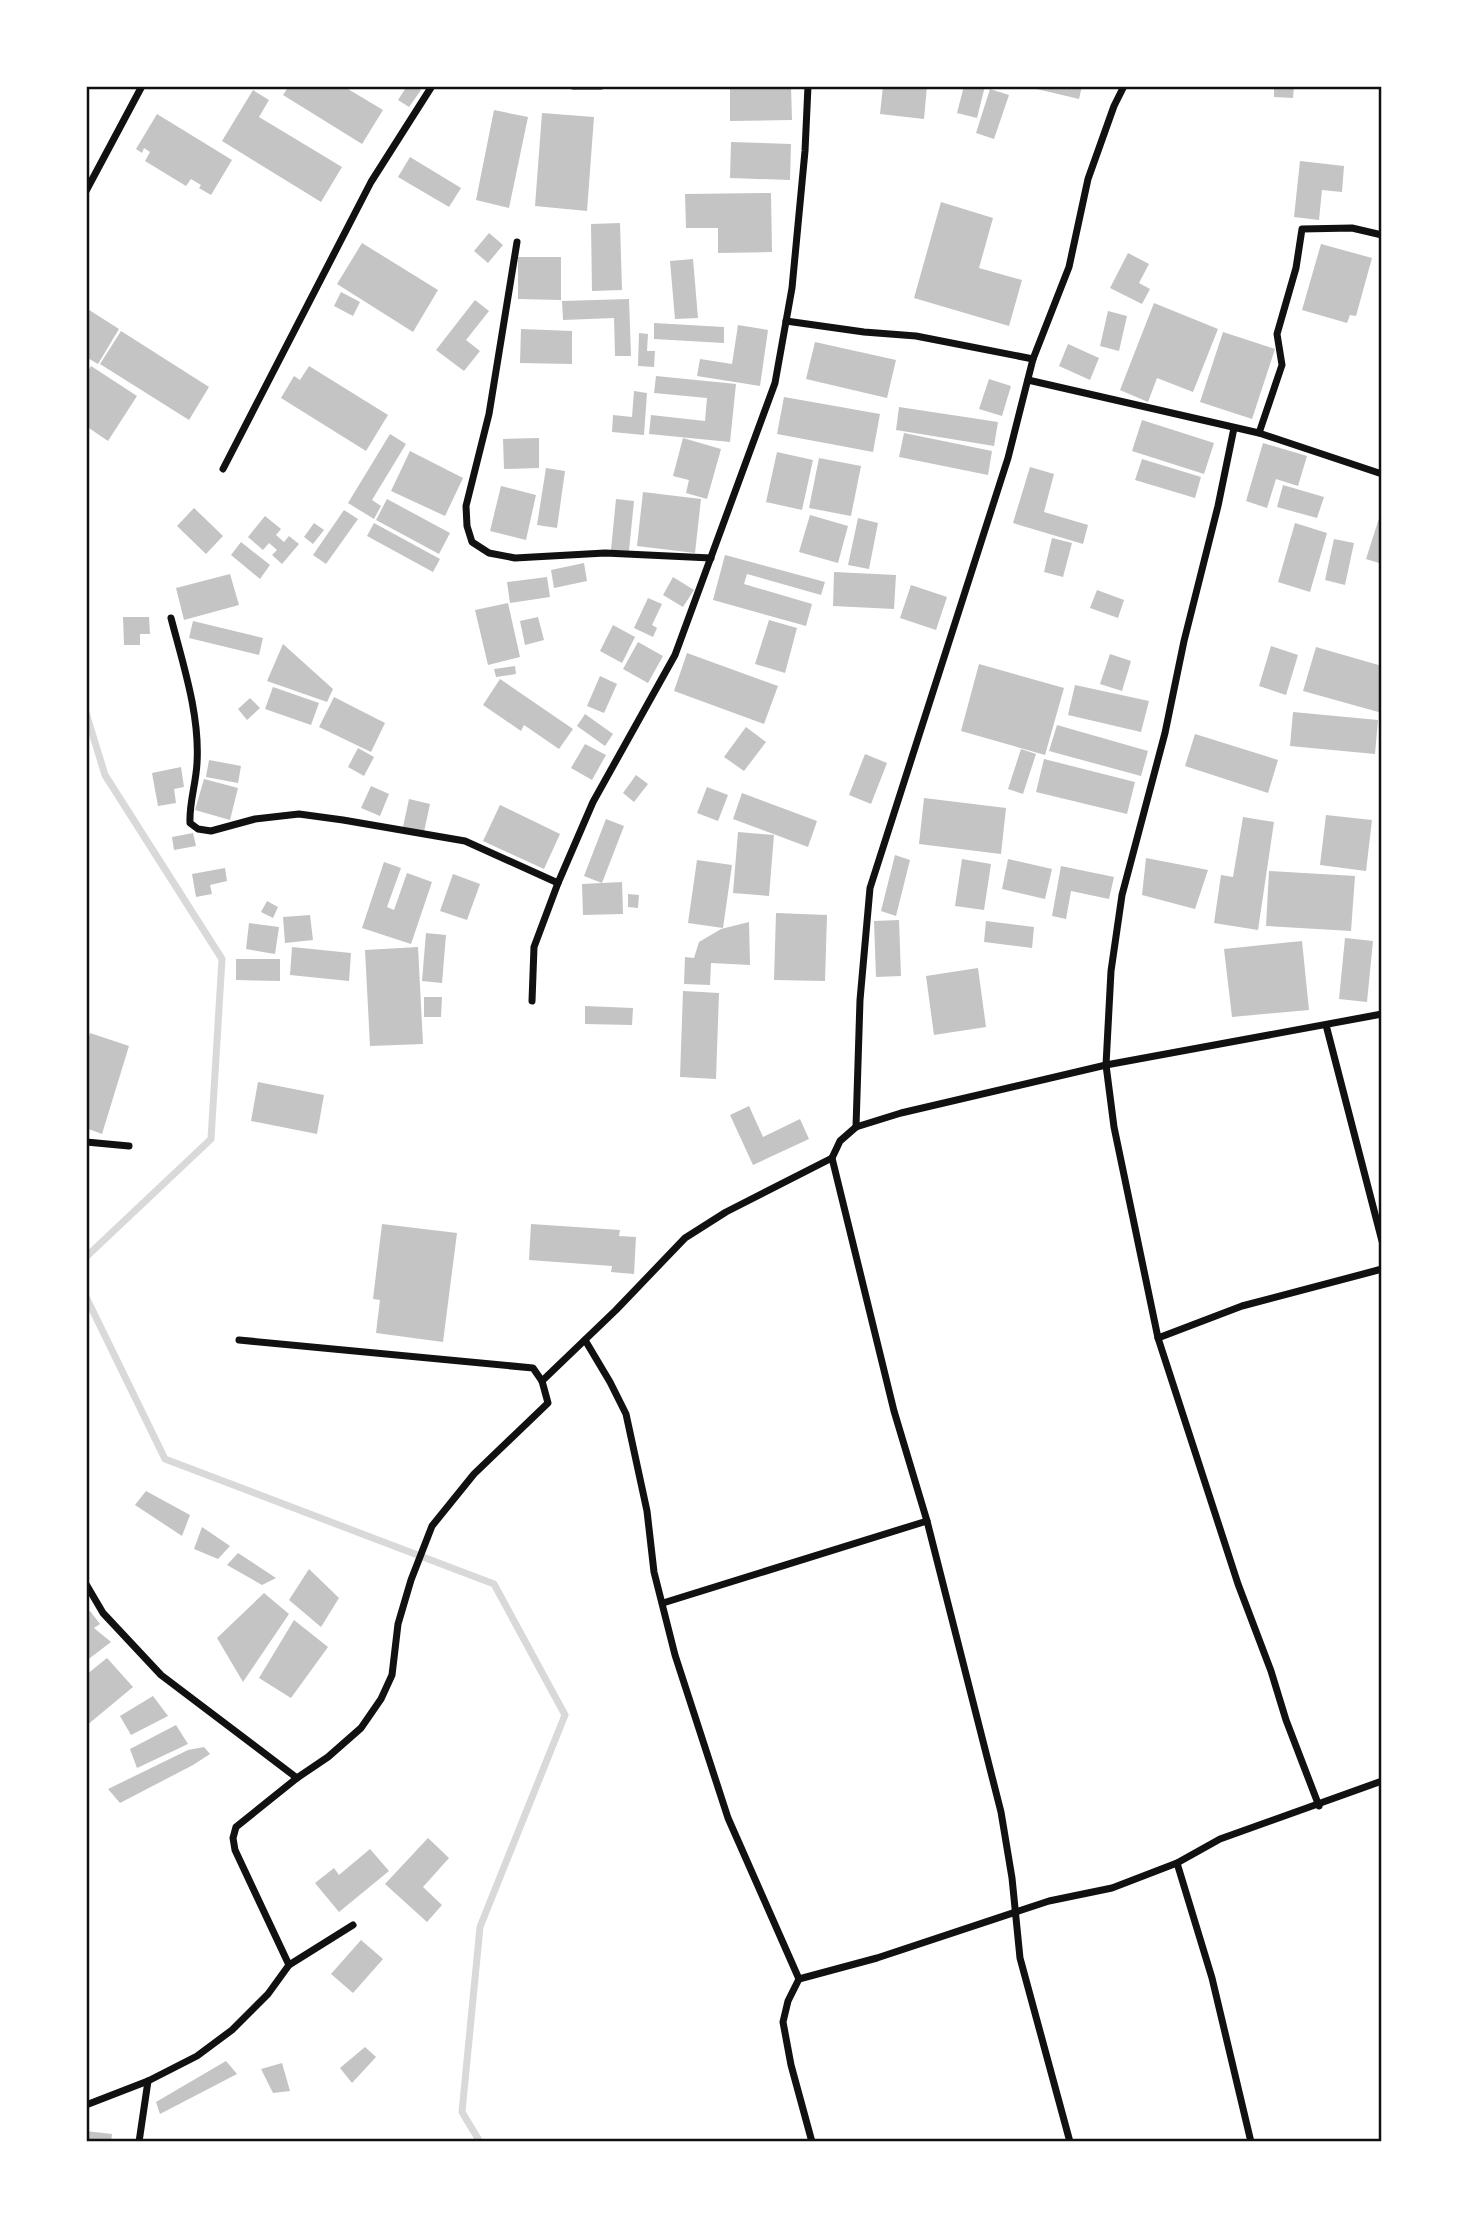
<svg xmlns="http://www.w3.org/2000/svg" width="1468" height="2228" font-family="'Zilla Slab',serif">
	<rect width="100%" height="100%" fill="#fff"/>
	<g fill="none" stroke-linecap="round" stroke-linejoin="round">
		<g stroke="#d9d9d9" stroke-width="7">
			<polyline points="86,713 105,775 222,959 211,1139 86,1257"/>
			<polyline points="86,1297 165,1459 494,1584 565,1715 480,1927 462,2112 480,2142"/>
		</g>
	</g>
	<g fill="#c4c4c4">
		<polygon points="289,86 343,86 383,110 362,144 283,95"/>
		<polygon points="407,86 415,86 421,90 409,107 398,100"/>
		<polygon points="730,86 791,86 792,120 730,121"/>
		<polygon points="883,86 927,86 924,119 880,114"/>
		<polygon points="964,86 985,86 977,118 957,113"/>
		<polygon points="1024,86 1082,86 1079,99"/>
		<polygon points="1274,86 1294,86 1293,98 1274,97"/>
		<polygon points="990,89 1009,95 994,139 976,133"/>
		<polygon points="253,90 269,100 259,117 342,167 321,202 222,141"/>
		<polygon points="494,110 528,117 509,208 476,200"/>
		<polygon points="542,113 594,117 587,211 535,206"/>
		<polygon points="157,114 232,160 211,195 199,188 201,185 191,179 186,186 145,161 150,152 144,148 142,153 136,149"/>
		<polygon points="731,142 791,144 790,180 730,178"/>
		<polygon points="410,157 461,188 449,207 398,177"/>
		<polygon points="1300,161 1344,166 1342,192 1322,190 1319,220 1294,217"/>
		<polygon points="771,193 772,252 718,253 718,228 686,228 685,194"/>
		<polygon points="941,202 993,218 979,268 1022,280 1009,326 914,298"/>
		<polygon points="620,223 622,290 592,291 591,224"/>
		<polygon points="489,233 503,245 488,263 474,251"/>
		<polygon points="362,243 438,290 413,332 337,284"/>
		<polygon points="1321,244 1372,258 1356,316 1350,315 1347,323 1302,310"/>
		<polygon points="1128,253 1149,264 1139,283 1150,289 1142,304 1110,288"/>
		<polygon points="518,257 561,257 561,300 518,299"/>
		<polygon points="693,259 698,318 675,319 670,261"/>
		<polygon points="341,292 360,302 353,316 334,306"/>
		<polygon points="629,299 631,356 615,356 614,318 563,320 562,301"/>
		<polygon points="475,300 489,311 466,340 480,351 464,371 436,350"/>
		<polygon points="1154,303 1218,329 1193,392 1157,378 1148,402 1120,390"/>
		<polygon points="86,308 119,329 98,364 86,357"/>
		<polygon points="1108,311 1127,316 1119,351 1100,346"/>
		<polygon points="654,323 724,327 724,343 654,339"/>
		<polygon points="738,325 768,330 760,386 697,376 700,359 732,364"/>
		<polygon points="521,329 572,331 572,364 520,363"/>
		<polygon points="121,331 209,387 189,420 100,364"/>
		<polygon points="1223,332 1275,349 1252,419 1200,402"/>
		<polygon points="639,333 648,334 647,351 655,351 654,367 638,366"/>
		<polygon points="815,342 896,360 887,398 806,379"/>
		<polygon points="1068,344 1099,358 1090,380 1059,366"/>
		<polygon points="91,366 137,396 108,441 86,426 86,374"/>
		<polygon points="309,366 388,415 366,451 281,398 294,376 300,380"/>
		<polygon points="656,376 736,384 730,442 649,434 651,415 705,421 707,398 654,393"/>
		<polygon points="989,379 1011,386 1002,416 979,409"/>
		<polygon points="634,391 647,393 644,435 612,432 613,415 632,417"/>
		<polygon points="784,397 880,414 873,452 777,434"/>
		<polygon points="899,407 998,422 994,446 896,430"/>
		<polygon points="1142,420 1214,443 1204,474 1132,451"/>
		<polygon points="904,433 992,451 988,475 899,457"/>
		<polygon points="390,434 406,444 372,500 381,506 374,519 348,503"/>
		<polygon points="539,438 539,468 504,469 503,439"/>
		<polygon points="683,438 721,449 707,499 686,493 689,480 673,476"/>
		<polygon points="1263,443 1307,456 1298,486 1276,479 1267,508 1246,501"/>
		<polygon points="410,451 463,478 445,516 391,491"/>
		<polygon points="777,452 813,460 802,510 766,502"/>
		<polygon points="819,458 861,466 851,516 809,508"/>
		<polygon points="1142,459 1201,477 1195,498 1135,480"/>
		<polygon points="1030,467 1054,474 1044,512 1088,525 1083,544 1013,523"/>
		<polygon points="546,468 565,471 557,528 537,525"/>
		<polygon points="1283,485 1324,497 1317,518 1277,507"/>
		<polygon points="501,486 536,495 526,540 490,531"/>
		<polygon points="643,492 701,499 695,553 637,546"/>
		<polygon points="387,499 450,533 439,554 376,520"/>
		<polygon points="616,499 634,501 629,551 611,550"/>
		<polygon points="194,508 223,536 206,554 177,526"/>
		<polygon points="1382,509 1382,564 1366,559"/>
		<polygon points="344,510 358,519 326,564 313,555"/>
		<polygon points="810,515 848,526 838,563 799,552"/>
		<polygon points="265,516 281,529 276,535 284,542 289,536 299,544 282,564 272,555 277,550 269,543 263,550 248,537"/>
		<polygon points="858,518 878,523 869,569 848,565"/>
		<polygon points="314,523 324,530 313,544 304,537"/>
		<polygon points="374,523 440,559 433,572 367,536"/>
		<polygon points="1295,523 1327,533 1310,592 1278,582"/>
		<polygon points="1052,538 1072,543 1063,577 1044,572"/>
		<polygon points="1334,539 1354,543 1345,585 1325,580"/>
		<polygon points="241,542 270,565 260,579 231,555"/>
		<polygon points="725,555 825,582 821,595 747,574 744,584 812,604 806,626 713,600"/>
		<polygon points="584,563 587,581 554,588 551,570"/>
		<polygon points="834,572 896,575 894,609 833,606"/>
		<polygon points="230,574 239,605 184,620 176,588"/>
		<polygon points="547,577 550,597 510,603 507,582"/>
		<polygon points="673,577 694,590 683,607 663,595"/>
		<polygon points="911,585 947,597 936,630 900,618"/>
		<polygon points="1097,590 1124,600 1118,618 1090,608"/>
		<polygon points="648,598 662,604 652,625 657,628 653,637 634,628"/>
		<polygon points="508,603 520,657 488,665 475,610"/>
		<polygon points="123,617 149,617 150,634 140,634 140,645 124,645"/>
		<polygon points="538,617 544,640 525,645 520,621"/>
		<polygon points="769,620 797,628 785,673 755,664"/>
		<polygon points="193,621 263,638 259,655 189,638"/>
		<polygon points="613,625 635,637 622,663 600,651"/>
		<polygon points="638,642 663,656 648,683 623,669"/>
		<polygon points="283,644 333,689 327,702 267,681"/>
		<polygon points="1271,646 1298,655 1286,695 1259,686"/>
		<polygon points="1316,647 1382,666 1382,713 1303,691"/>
		<polygon points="687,653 778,686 764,724 674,691"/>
		<polygon points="1110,654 1131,661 1122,691 1100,684"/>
		<polygon points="979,664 1064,688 1045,755 961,731"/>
		<polygon points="515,666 516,674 496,677 494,669"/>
		<polygon points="600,676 617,684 604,713 587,706"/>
		<polygon points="500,679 573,729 559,749 524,725 521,731 483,705"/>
		<polygon points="1075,685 1149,701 1141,732 1068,715"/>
		<polygon points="273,687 319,703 311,725 265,709"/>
		<polygon points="334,697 385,723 371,752 319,727"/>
		<polygon points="250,698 260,708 247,720 238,709"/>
		<polygon points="1293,712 1378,720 1375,754 1290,746"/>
		<polygon points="585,714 613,734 605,746 577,726"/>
		<polygon points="1057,725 1148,751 1141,776 1049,751"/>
		<polygon points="746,727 766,742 744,771 724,757"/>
		<polygon points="1195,734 1278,760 1268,793 1185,766"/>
		<polygon points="585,744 606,755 592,780 571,768"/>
		<polygon points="358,748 374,757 364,776 348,767"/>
		<polygon points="1021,749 1036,754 1023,794 1008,789"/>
		<polygon points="865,754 887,763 871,804 849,795"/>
		<polygon points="1044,759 1135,782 1127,814 1036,792"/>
		<polygon points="209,760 241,766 238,783 206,777"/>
		<polygon points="181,767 184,787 174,789 176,803 158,806 152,773"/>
		<polygon points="636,775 648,784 634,802 623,793"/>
		<polygon points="204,779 238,788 230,820 195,810"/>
		<polygon points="371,786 389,794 380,816 361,808"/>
		<polygon points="707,787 728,795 718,821 697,813"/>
		<polygon points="742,793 817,821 808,847 733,819"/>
		<polygon points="924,798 1006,808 1001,854 919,844"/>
		<polygon points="409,799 430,804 424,832 403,827"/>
		<polygon points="500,805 560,834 544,869 483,841"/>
		<polygon points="1326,815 1372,820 1366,871 1320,865"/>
		<polygon points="1243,817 1274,822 1258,930 1214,923 1221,875 1233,877"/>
		<polygon points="606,819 624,826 602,883 584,876"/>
		<polygon points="738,832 774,835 769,896 733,893"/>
		<polygon points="193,833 196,846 174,850 172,837"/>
		<polygon points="895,855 910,860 896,916 881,911"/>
		<polygon points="1146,858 1208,870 1195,909 1142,895"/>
		<polygon points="962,859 991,864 984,910 955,906"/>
		<polygon points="1008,859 1052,869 1045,899 1002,889"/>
		<polygon points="697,860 732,865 723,928 688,923"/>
		<polygon points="384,862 401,868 387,907 394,910 407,873 432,882 411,944 362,928"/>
		<polygon points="1061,866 1114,877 1109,899 1071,891 1066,919 1052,916"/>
		<polygon points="225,868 227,881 210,885 212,894 196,897 192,874"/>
		<polygon points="1269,871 1355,876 1351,931 1266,926"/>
		<polygon points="453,874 480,884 467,920 440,911"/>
		<polygon points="622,882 623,914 583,915 582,884"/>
		<polygon points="628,894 639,895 638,908 628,907"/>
		<polygon points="267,901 278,907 273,918 261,912"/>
		<polygon points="776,913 827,915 825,981 774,980"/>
		<polygon points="310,915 313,940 285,943 283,917"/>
		<polygon points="899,920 901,976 876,977 874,921"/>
		<polygon points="986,921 1034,927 1032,948 984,942"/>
		<polygon points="749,922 750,965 711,963 710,985 684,984 685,957 694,958 699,942 721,929"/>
		<polygon points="249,923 279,927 275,954 246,949"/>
		<polygon points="426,933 446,935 442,983 422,981"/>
		<polygon points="1345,938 1373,941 1367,1002 1339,999"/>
		<polygon points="1302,941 1309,1010 1232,1017 1224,949"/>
		<polygon points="292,947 351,953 349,981 290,975"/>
		<polygon points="418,947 423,1044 370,1046 365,950"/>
		<polygon points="236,959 280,959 280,981 236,980"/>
		<polygon points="978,968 986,1027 934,1035 926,976"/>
		<polygon points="683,991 719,993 716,1079 680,1077"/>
		<polygon points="424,997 442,997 441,1017 424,1017"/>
		<polygon points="585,1006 633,1008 632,1025 585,1024"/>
		<polygon points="90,1033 129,1046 102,1134 86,1128 86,1048"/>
		<polygon points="258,1082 324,1095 317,1134 251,1121"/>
		<polygon points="749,1106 763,1137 800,1119 809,1139 753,1165 730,1115"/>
		<polygon points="382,1224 457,1233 443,1342 376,1333 380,1300 373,1299"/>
		<polygon points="531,1224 620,1230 619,1236 636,1237 634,1274 611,1272 612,1266 529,1260"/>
		<polygon points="146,1491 190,1515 182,1536 135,1505"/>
		<polygon points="202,1527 230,1546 218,1559 194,1549"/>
		<polygon points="238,1553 276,1578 262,1585 227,1565"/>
		<polygon points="309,1569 339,1598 321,1627 289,1600"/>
		<polygon points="264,1593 289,1614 243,1682 217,1638"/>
		<polygon points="90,1611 100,1624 94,1628 111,1642 86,1661 86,1614"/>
		<polygon points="294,1620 328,1647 291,1698 259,1678"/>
		<polygon points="107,1658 133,1687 86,1726 86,1675"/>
		<polygon points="153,1696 168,1716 131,1735 120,1716"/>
		<polygon points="176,1725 188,1744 137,1768 130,1749"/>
		<polygon points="204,1747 210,1754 193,1765 120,1803 108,1789 188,1750"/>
		<polygon points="428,1838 449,1858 423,1887 442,1905 427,1922 385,1884"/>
		<polygon points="370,1849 389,1871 339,1912 315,1883 334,1868 339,1875"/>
		<polygon points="361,1940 383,1959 353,1993 331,1974"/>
		<polygon points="365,2047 376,2057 352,2083 340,2068"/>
		<polygon points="226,2061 237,2074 160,2114 156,2102"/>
		<polygon points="282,2063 290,2091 273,2093 261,2069"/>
		<polygon points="86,2131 112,2134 111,2142 86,2142"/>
	</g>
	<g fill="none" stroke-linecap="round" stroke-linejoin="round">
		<g stroke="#111" stroke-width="7">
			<polyline points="573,86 601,86"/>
			<polyline points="86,191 142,86"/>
			<polyline points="517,242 489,414 466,506 467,526 472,542 489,553 515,558 605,553 711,558"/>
			<polyline points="786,321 864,332 916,336 1033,359"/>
			<polyline points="1028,380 1259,433 1382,474"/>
			<polyline points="1234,428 1218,506 1184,641 1165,733 1122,895 1111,971 1106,1065 1114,1127 1158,1338 1238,1584 1271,1671 1286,1720 1319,1806"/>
			<polyline points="1259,433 1282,365 1277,334 1296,268 1302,229 1352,228 1382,235"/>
			<polyline points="223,469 371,182 432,86"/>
			<path d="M 171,618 C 183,664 200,715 197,763 C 196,784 189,803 190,823 L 198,829 L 211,831 L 255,819 L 299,814 L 343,820 L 465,841 L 558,883"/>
			<polyline points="532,1001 534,947 558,883 593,802 675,655 775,383 792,288 805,151 808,86"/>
			<polyline points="1326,1025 1382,1241"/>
			<polyline points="856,1127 860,1000 870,888 1008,458 1033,359 1069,267 1088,179 1114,106 1124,86"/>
			<polyline points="86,1142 129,1146"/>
			<polyline points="832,1158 894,1411 927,1521 1001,1812 1012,1878 1020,1958 1070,2142"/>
			<polyline points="1158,1338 1242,1306 1382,1269"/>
			<polyline points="239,1340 533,1368 542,1381 548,1403 474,1474 432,1526 411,1580 398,1624 392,1675 381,1699 361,1728 328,1757 297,1778 236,1827 233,1838 235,1850 289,1965"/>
			<polyline points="585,1340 610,1382 626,1414 647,1511 654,1572 675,1655 728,1818 799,1979"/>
			<polyline points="542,1381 616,1310 685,1238 726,1212 832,1158 840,1141 856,1127 901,1113 1106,1065 1382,1014"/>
			<polyline points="86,1584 103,1613 161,1675 297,1778"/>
			<polyline points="663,1603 927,1521"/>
			<polyline points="1177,1863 1212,1978 1251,2142"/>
			<polyline points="799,1979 877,1958 1049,1901 1112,1888 1177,1863 1220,1839 1382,1781"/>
			<polyline points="799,1979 788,2001 783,2022 791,2065 812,2142"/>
			<polyline points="86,2105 148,2081 197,2056 232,2030 268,1994 289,1965 353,1925"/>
			<polyline points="139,2142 148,2081"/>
		</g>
	</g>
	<rect width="1468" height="2228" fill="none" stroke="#ffffff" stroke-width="175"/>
	<rect x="88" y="88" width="1292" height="2052" fill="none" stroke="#111" stroke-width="2.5"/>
</svg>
